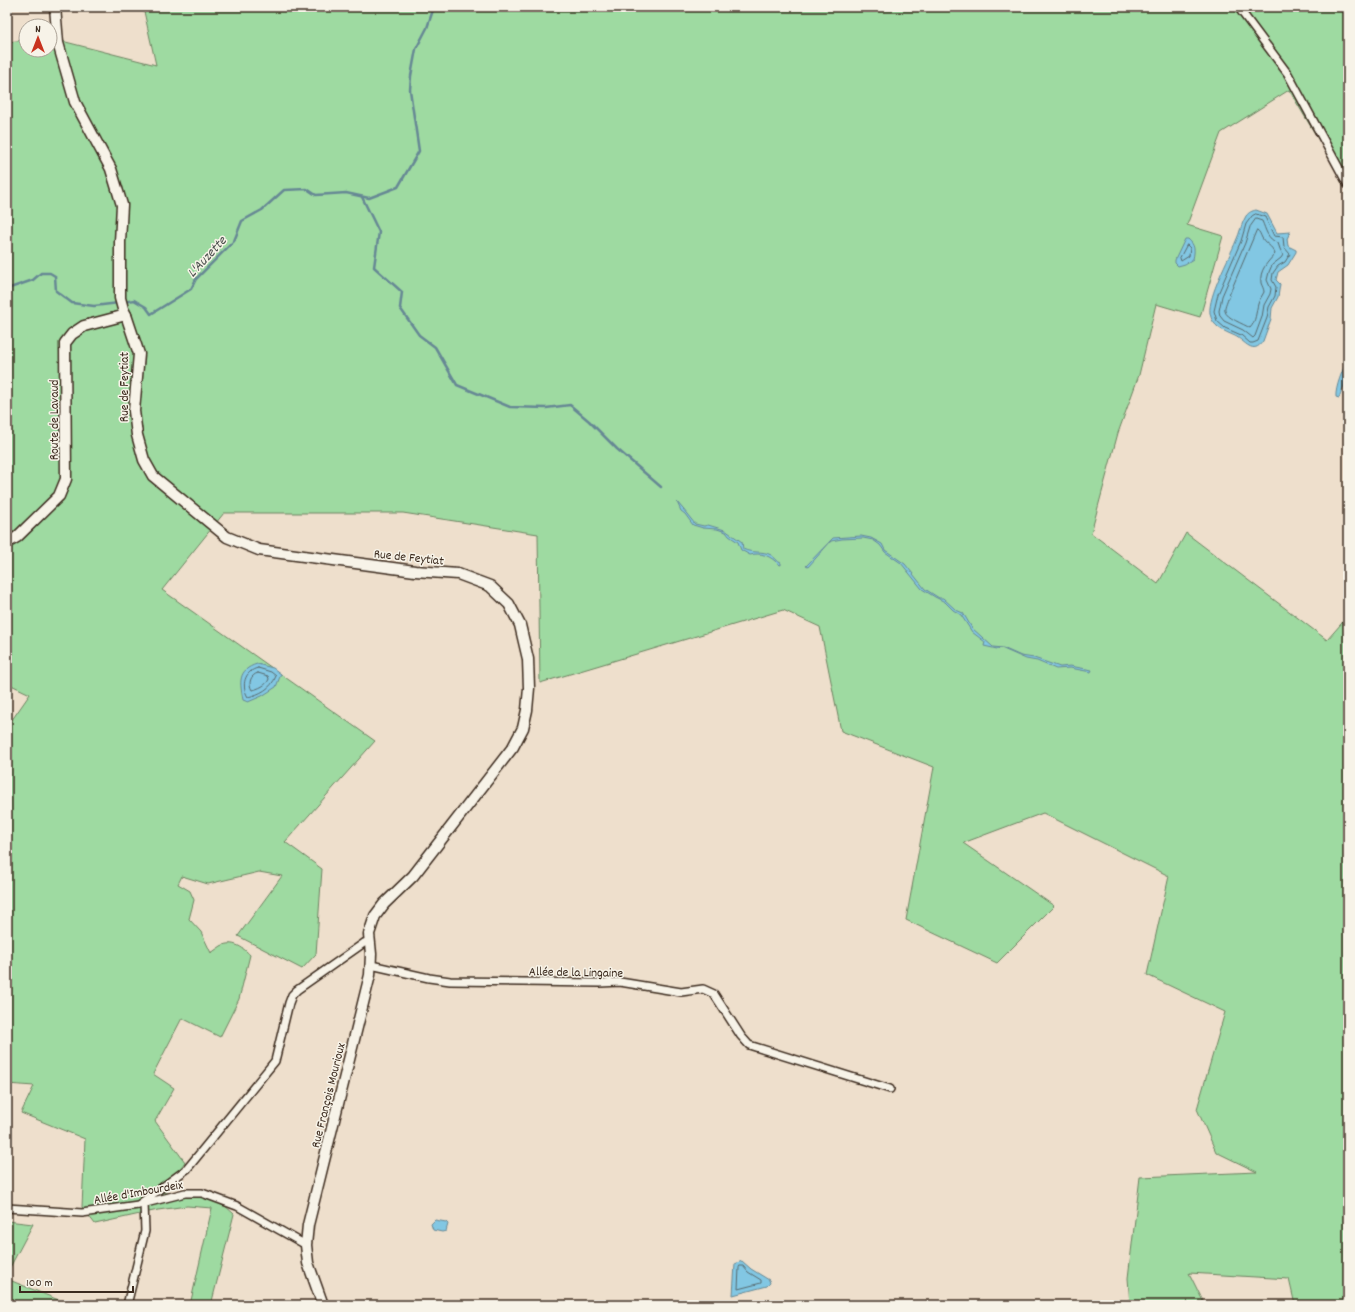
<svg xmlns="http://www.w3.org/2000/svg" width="1355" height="1312" font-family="Dekko,sans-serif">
	<rect width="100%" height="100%" fill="#eedfcc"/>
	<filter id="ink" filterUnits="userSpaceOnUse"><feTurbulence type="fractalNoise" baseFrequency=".025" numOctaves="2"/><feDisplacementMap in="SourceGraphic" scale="8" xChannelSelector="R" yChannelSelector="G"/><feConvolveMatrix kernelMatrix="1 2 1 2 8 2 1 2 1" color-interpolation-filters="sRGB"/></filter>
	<g filter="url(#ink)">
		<g fill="#9edaa1" stroke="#6c8260">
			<path d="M 143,7 L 1348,7 L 1348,189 L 1289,90 L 1221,133 L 1187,225 L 1223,236 L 1200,317 L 1156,304 L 1139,375 L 1118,433 L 1091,533 L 1158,584 L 1186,533 L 1327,640 L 1348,616 L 1348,1305 L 1295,1305 L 1289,1279 L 1189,1273 L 1205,1305 L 1130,1305 L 1128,1278 L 1140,1177 L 1257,1172 L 1216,1152 L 1197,1109 L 1225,1012 L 1147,975 L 1169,876 L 1043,813 L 963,843 L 1054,906 L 997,963 L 906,920 L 934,767 L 841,731 L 820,627 L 783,610 L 540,683 L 538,534 L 403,513 L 224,513 L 162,590 L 375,741 L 285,842 L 322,869 L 316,954 L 302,969 L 238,936 L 282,876 L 259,872 L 208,884 L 182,876 L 178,884 L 190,891 L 194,900 L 189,919 L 201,932 L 211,953 C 214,951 218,948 221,946 C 232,940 243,947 250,955 L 239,999 L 220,1037 L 182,1018 L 153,1074 L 174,1088 L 155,1121 L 185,1162 L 163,1192 L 203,1198 L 223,1204 L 234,1214 L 211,1305 L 190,1305 L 212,1208 L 187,1206 L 158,1210 L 95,1224 L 82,1207 L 85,1139 L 21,1113 L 34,1086 L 7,1084 L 7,727 L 30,694 L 7,683 L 7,42 L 26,40 L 26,50 L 50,50 L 50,38 L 156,65 Z"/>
			<polygon points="7,1221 33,1224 7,1273"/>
			<polygon points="7,1279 61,1301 60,1305 7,1305"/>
		</g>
		<g fill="#82c7e3" stroke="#668894">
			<path d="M 1256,210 L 1267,214 L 1277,233 L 1290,232 L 1287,239 L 1288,246 L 1296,250 L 1296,252 L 1288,265 L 1278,272 L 1276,280 L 1280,284 L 1278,297 L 1272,308 L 1271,319 L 1263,341 C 1253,356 1245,341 1235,336 C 1224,331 1212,327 1210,313 C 1208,296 1229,258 1236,241 C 1240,233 1241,224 1246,216 C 1249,212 1252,211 1256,210 Z"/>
			<path d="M 1185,239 L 1188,239 C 1195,245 1195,250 1193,259 L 1185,264 L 1178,266 L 1175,263 L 1175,260 Z"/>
			<path d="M 1348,360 C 1348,368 1348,375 1345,383 C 1343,389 1341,391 1339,398 L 1336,397 C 1335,388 1343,368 1348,360 Z"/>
			<path d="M 677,502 L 683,509 L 695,524 L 704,526 L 708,525 L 725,530 L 742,542 L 743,549 C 753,554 762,550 771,555 C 775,557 777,562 781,563 L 781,565 L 778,564 C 771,556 761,552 750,555 L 741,550 L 738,542 L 729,536 L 726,532 L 717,529 L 703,528 L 693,525 L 685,514 L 681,511 Z"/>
			<polygon points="861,536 871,538 882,544 885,550 905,564 925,589 939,598 943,598 956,610 963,613 972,628 993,647 1003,648 1021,656 1034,658 1060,667 1070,666 1092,670 1091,672 1070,668 1056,669 1037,661 1026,659 1001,648 997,649 984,646 985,642 972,632 961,615 953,610 945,602 935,597 922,589 901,563 885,552 880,545 873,540 863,538 842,539 831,541 808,567 806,566 833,538"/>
			<path d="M 257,664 L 273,668 L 281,674 L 276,687 L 262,696 L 248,702 L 243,700 C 240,683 237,670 257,664 Z"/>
			<polygon points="435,1220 446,1222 448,1224 446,1231 442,1232 433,1230 431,1224"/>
			<polygon points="742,1261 751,1269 769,1280 770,1283 767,1286 733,1295 735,1264"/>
		</g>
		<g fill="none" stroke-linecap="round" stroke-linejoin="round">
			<g stroke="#57696d" stroke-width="1">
				<polygon points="1256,214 1265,217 1274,236 1283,237 1284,247 1290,254 1285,262 1278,266 1273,273 1272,280 1276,287 1275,296 1269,307 1267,318 1258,341 1253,343 1250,343 1241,335 1225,328 1217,321 1214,311 1218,294 1241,241 1246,224 1252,216"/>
				<path d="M 1256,219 L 1262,221 C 1266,230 1267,239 1278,243 L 1280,249 L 1283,255 L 1281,258 L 1272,265 L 1269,272 L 1267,280 L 1271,289 L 1270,294 L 1264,305 L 1262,317 L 1255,336 L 1253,338 L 1243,330 L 1224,321 L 1220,316 L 1219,311 L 1222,296 L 1245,243 L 1250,227 Z"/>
				<path d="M 1257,230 C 1260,232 1260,234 1262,238 C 1267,246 1271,244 1275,254 C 1268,262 1259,270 1261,283 C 1262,286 1264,289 1264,292 C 1262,296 1259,300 1258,304 C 1256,311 1256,322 1250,328 C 1244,324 1226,318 1225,311 C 1224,307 1227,302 1228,298 Z"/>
				<polygon points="1187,245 1190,248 1189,256 1181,261 1180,258"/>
				<path d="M 258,668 L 271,672 L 276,676 C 271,689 260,694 248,697 C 241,686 244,671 258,668 Z"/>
				<path d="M 258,673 L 268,676 L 269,679 C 267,685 258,689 252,690 C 248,684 250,675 258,673 Z"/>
				<polygon points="740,1266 743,1266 748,1272 761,1280 761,1283 738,1289 739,1268"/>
			</g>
			<g stroke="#668894" stroke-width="2.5">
				<polyline points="362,197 379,232 374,267 402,292 400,308 419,335 435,347 457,385 510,407 546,408 570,405 589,421 617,449 661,487"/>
				<polyline points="124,302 134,300 146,307 151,314 191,289 196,279 234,241 242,221 262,210 284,190 307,189 316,195 346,193 369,198 398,187 419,151 410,90 411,76 416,49 427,28 434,7"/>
				<polyline points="7,303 10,297 10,288 33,280 41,273 50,273 55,276 56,291 72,303 94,306 119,303"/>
			</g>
			<defs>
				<g id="street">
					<polyline points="1238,7 1288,74 1348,185"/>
					<polyline points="371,965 429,978 450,981 600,983 620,982 681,992 703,989 714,994 741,1036 749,1045 890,1089"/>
					<polyline points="138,1205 187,1169 275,1061 289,1003 292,995 297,990 364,943 369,941"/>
					<polyline points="7,1208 82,1213 138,1205 185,1193 202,1193 237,1206 306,1245"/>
					<polyline points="127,1305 145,1231 144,1203"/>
				</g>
				<g id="secondary">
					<polyline points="55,7 58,43 75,102 111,169 122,205 120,242 120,298 123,309 126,315 139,354 134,411 137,435 144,460 153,476 227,537 259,550 415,571 458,574 490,586 509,604 520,625 528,659 529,688 527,710 523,728 513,747 413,876 384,904 375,916 369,934 371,954 370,975 308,1225 306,1245 308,1263 323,1305"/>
					<polyline points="7,543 17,537 59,496 66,479 65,343 72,334 84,326 126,315"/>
				</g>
			</defs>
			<use href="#street" stroke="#3b2a1e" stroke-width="10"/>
			<use href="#secondary" stroke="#3b2a1e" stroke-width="13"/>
			<use href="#street" stroke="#f7f3e8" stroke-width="7"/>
			<use href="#secondary" stroke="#f7f3e8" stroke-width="10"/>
		</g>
	</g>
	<g text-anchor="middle" stroke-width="3" stroke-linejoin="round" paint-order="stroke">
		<g font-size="13" fill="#3b2a1e" stroke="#f7f3e8">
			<text transform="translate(123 387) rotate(-90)" y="5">Rue de Feytiat</text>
			<text transform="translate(53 420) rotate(-90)" y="5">Route de Lavaud</text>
			<text transform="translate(409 556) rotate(6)" y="5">Rue de Feytiat</text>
			<text transform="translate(576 971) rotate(1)" y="5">Allée de la Lingaine</text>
			<text transform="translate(327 1095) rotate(-76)" y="5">Rue François Mourioux</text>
			<text transform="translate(138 1191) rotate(-10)" y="5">Allée d'Imbourdeix</text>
		</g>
		<g font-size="14" font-style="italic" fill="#4d514f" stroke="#f7f3e8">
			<text transform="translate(206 256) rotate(-47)" y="5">L'Auzette</text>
		</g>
	</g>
	<rect width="1355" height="1312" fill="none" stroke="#f7f3e8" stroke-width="24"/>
	<rect x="12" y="12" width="1331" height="1288" fill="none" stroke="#3b2a1e" stroke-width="1.5" filter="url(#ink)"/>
	<g transform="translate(38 38)"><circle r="19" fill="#f7f3e8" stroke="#aca397"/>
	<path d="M0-3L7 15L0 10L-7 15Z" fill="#c8321e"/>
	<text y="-6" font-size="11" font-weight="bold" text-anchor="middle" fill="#3b2a1e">N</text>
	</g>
	<path d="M20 1286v6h113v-6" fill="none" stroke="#3b2a1e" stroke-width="2"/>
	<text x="26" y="1286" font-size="12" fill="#3b2a1e" stroke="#f7f3e8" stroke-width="3" paint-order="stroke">100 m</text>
</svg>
